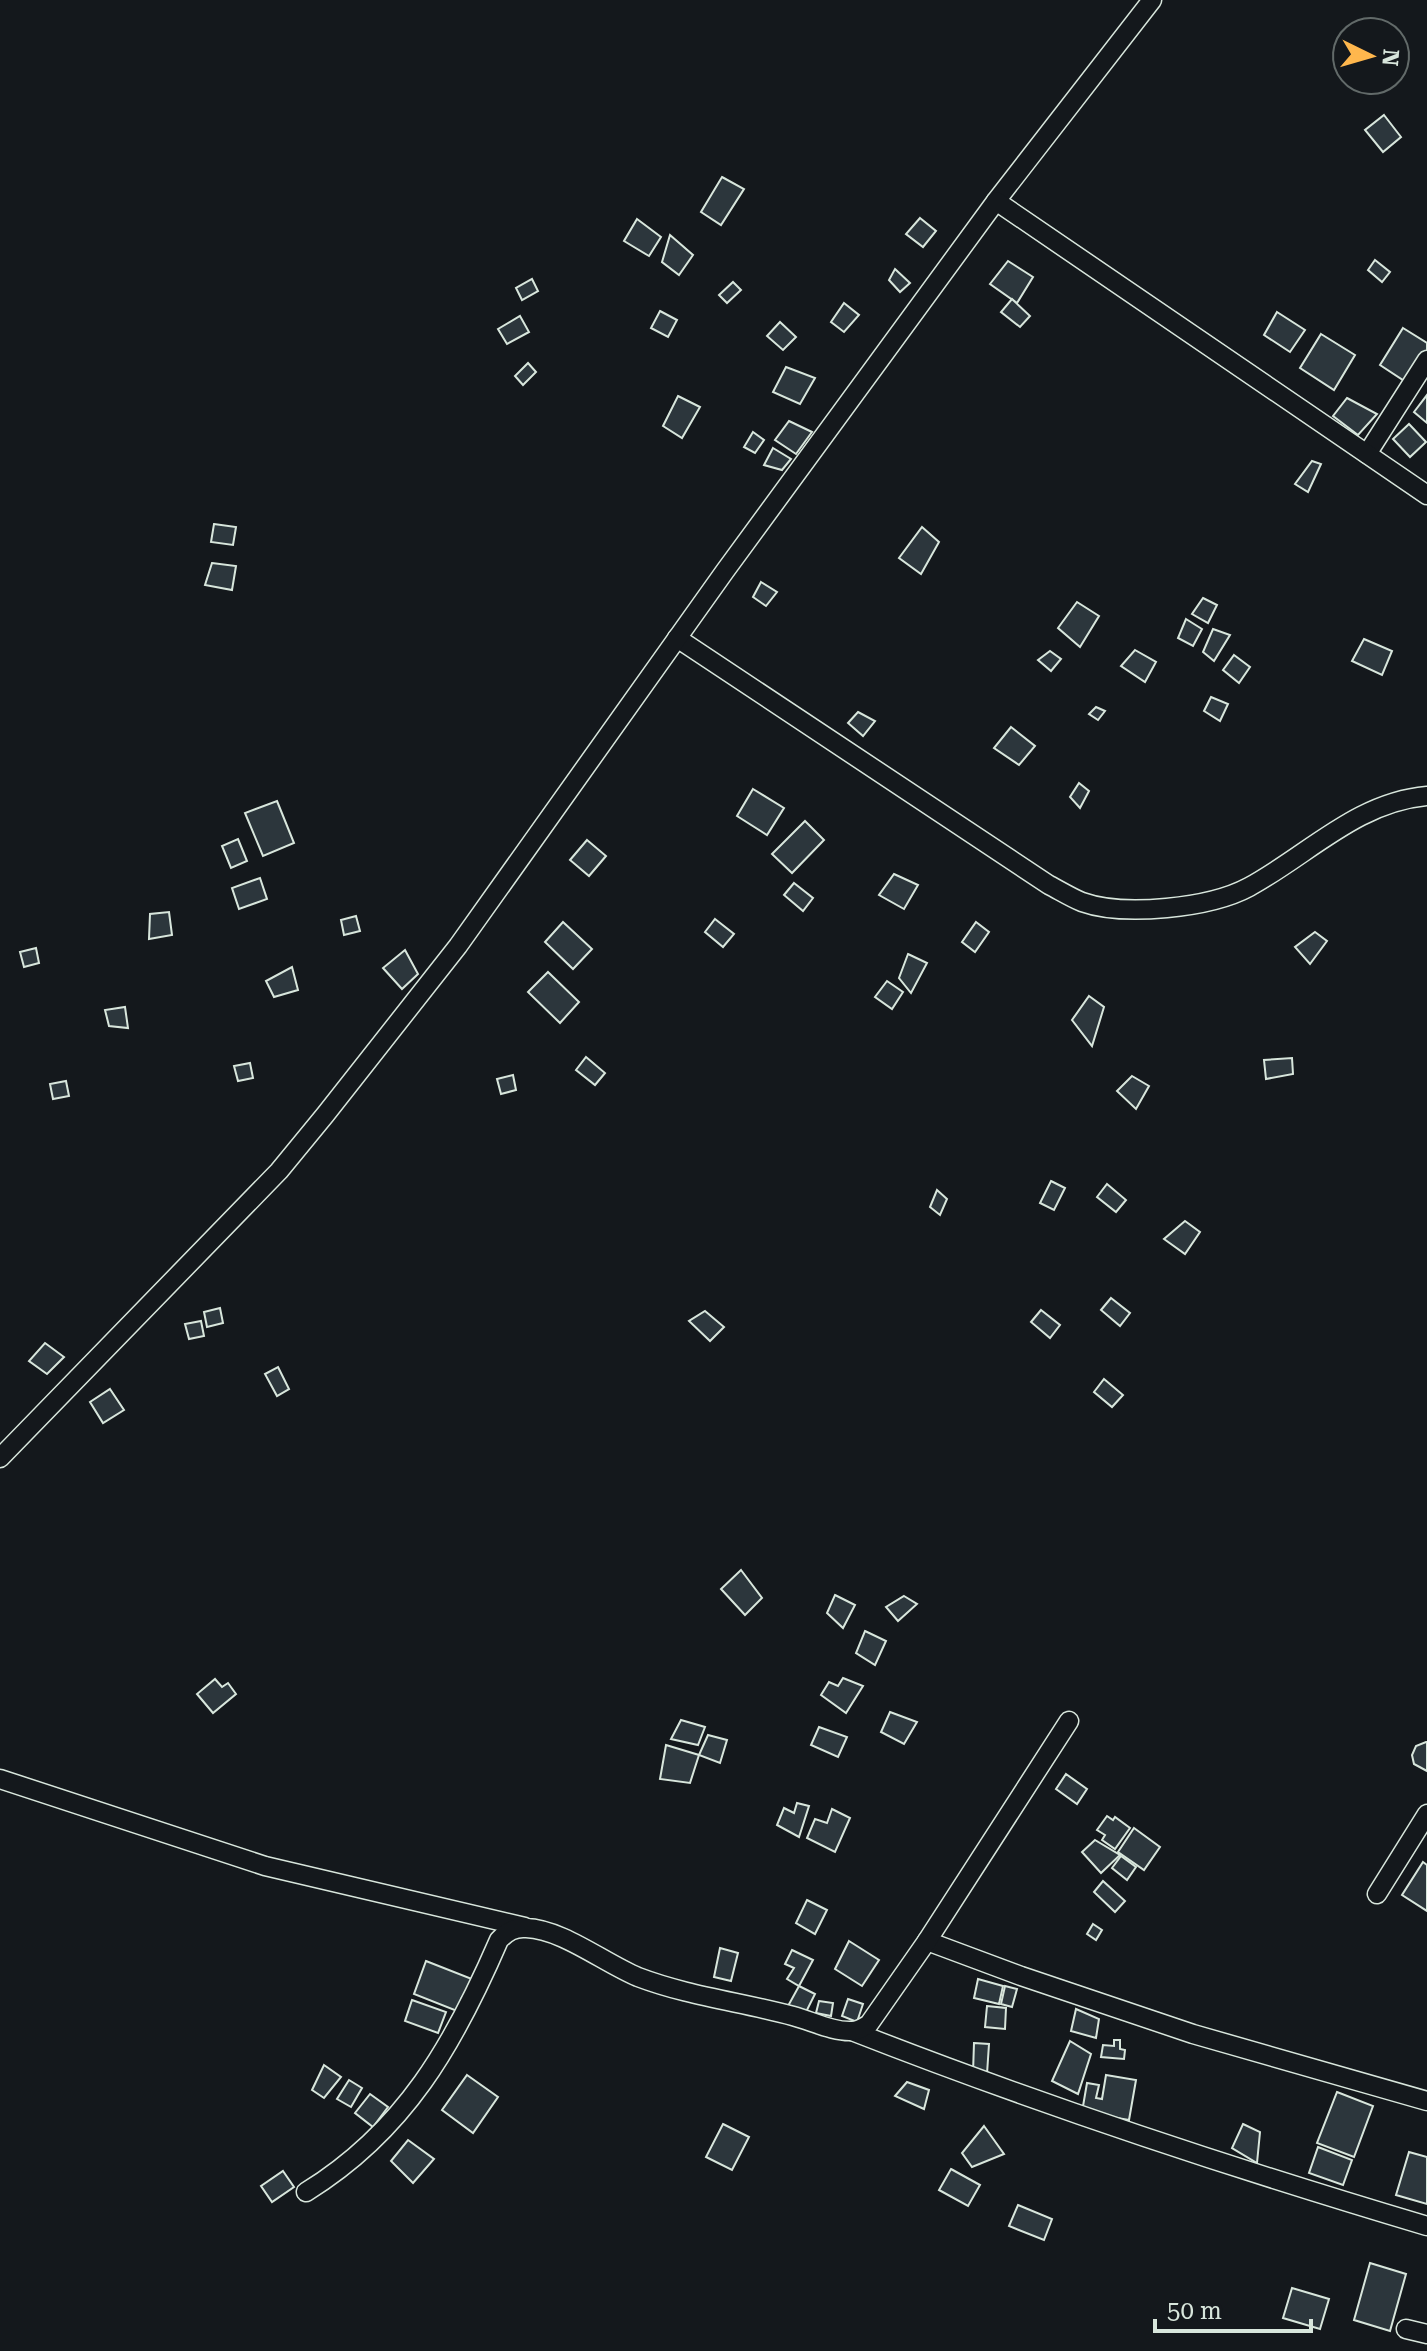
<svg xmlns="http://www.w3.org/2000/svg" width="1427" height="2351" font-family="'Roboto Serif',serif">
	<rect width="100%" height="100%" fill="#14181c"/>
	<g fill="#2c363c" stroke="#d8e6dc" stroke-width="2">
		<polygon points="1384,115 1401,137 1383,152 1365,130"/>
		<polygon points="722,177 744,189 721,225 701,212"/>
		<polygon points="920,218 936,231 923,247 906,234"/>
		<polygon points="637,219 661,237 649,256 624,241"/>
		<polygon points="670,235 693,255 679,275 662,262"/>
		<polygon points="1375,260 1390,272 1382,282 1368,270"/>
		<polygon points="1008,261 1033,277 1017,303 990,284"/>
		<polygon points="895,269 910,283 900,292 889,280"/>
		<polygon points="532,279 538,291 522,300 516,288"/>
		<polygon points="733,282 741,290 727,303 719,295"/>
		<polygon points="1012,299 1030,316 1020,327 1001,312"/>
		<polygon points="844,303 859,315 844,332 831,322"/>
		<polygon points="660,311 677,320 668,337 651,328"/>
		<polygon points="1277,312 1305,330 1290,352 1264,335"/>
		<polygon points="520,316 529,332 507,344 498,329"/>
		<polygon points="780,322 796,337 783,350 767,336"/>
		<polygon points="1403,328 1427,343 1427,354 1409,384 1380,365"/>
		<polygon points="1321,334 1355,355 1334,390 1300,368"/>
		<polygon points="528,363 536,372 523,385 515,376"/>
		<polygon points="786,367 815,378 800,404 773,392"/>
		<polygon points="1427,395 1427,423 1414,412"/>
		<polygon points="678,396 700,407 682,438 663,426"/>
		<polygon points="1347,398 1377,414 1358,435 1333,416"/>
		<polygon points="789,421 812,432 796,454 775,440"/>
		<polygon points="1409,424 1426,442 1410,457 1393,439"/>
		<polygon points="753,432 764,440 755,453 744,447"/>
		<polygon points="773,448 791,459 782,470 764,465"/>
		<polygon points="1312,461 1321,464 1308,492 1295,484"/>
		<polygon points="214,524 236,527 233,545 211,542"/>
		<polygon points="922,527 939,542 921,574 899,558"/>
		<polygon points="212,563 236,566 232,590 205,585"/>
		<polygon points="761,582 777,592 766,606 753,597"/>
		<polygon points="1203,598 1217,605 1208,623 1192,614"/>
		<polygon points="1077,602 1099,616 1080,647 1058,628"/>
		<polygon points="1186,619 1202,629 1193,646 1178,638"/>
		<polygon points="1213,629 1230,635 1214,661 1203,652"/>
		<polygon points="1364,639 1392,651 1382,675 1352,661"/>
		<polygon points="1135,650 1156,662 1145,682 1121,666"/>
		<polygon points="1050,651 1061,659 1051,671 1038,660"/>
		<polygon points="1234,655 1250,667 1239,683 1223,670"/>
		<polygon points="1211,697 1228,704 1220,721 1204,711"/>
		<polygon points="1096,707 1105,711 1098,720 1089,714"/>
		<polygon points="858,712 875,721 863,736 848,723"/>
		<polygon points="1011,727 1035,746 1019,765 994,748"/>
		<polygon points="1079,783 1089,791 1080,808 1070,797"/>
		<polygon points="753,789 784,808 767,835 737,816"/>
		<polygon points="277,801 294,843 263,856 245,813"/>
		<polygon points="805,821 824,840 792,873 772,854"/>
		<polygon points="238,839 247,861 231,868 222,846"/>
		<polygon points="587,840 606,856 589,876 570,860"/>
		<polygon points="894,874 918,885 904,909 879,895"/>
		<polygon points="260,878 267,899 239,909 232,888"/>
		<polygon points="794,883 813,898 803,911 784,895"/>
		<polygon points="169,912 172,935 149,939 150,914"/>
		<polygon points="356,916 360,931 344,935 341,920"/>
		<polygon points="715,919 734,934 723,947 705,932"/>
		<polygon points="563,922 592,949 573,969 545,942"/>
		<polygon points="976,922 989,932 975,952 962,942"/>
		<polygon points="1315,932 1327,941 1310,964 1295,947"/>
		<polygon points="36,948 39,963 24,967 20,952"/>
		<polygon points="405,950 418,974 402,989 383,968"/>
		<polygon points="908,954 927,963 911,993 899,978"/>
		<polygon points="292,967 298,990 274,997 266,981"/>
		<polygon points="548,972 579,1002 560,1023 528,992"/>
		<polygon points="887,981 903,992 892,1009 875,997"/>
		<polygon points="1089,996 1104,1007 1092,1046 1072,1020"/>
		<polygon points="125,1007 128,1028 109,1026 105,1010"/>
		<polygon points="586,1057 605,1073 595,1085 576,1070"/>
		<polygon points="1292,1058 1293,1074 1266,1079 1264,1060"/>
		<polygon points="250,1063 253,1078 238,1081 234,1066"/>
		<polygon points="513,1075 516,1090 501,1094 497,1079"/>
		<polygon points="1132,1076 1149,1086 1136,1109 1117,1091"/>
		<polygon points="66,1081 69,1096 53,1099 50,1084"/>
		<polygon points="1051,1181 1065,1188 1054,1210 1040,1203"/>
		<polygon points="1107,1184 1126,1200 1116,1212 1097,1197"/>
		<polygon points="937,1190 947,1199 940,1215 930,1207"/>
		<polygon points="1185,1221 1200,1232 1185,1254 1164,1239"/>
		<polygon points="1111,1298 1130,1313 1120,1326 1101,1310"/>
		<polygon points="220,1308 223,1323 207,1327 204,1312"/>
		<polygon points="1041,1310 1060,1325 1050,1338 1031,1322"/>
		<polygon points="705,1311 724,1327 710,1341 689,1321"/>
		<polygon points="201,1321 204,1336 189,1339 185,1324"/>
		<polygon points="45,1343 64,1357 47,1374 29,1361"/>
		<polygon points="278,1367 289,1389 277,1396 265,1374"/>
		<polygon points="1104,1379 1123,1395 1112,1407 1094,1392"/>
		<polygon points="110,1389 124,1410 103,1423 90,1402"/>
		<polygon points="741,1570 762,1598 745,1615 721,1589"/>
		<polygon points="835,1595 855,1605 843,1628 827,1613"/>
		<polygon points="904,1596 917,1604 898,1621 886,1607"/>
		<polygon points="865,1631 886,1641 875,1665 856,1653"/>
		<polygon points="843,1678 863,1686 846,1713 821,1695 829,1682 838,1686"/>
		<polygon points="215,1679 222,1687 228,1683 236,1694 213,1713 197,1694"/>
		<polygon points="890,1712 917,1722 904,1744 881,1732"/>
		<polygon points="681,1720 705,1727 698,1745 671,1739"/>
		<polygon points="819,1727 847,1737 838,1757 811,1745"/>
		<polygon points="708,1735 727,1740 720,1763 699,1755"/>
		<polygon points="1426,1742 1427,1742 1427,1771 1414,1764 1412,1755 1416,1746"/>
		<polygon points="666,1745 699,1755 690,1783 660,1779"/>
		<polygon points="1066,1774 1087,1789 1077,1804 1056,1789"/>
		<polygon points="797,1803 809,1806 799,1837 777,1825 784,1808 794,1813"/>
		<polygon points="832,1809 850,1818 835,1852 807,1838 815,1819 827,1823"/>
		<polygon points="1107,1816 1113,1820 1115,1817 1130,1828 1115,1849 1102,1840 1105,1835 1097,1830"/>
		<polygon points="1134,1828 1160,1847 1144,1870 1118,1852"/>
		<polygon points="1095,1840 1120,1855 1101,1873 1082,1852"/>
		<polygon points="1121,1856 1136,1867 1127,1880 1112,1868"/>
		<polygon points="1423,1862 1427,1865 1427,1911 1402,1895"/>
		<polygon points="1103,1881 1125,1901 1115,1912 1094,1892"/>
		<polygon points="807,1900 827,1910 815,1934 796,1923"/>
		<polygon points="1093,1924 1102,1930 1096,1940 1087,1934"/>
		<polygon points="849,1941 879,1960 862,1986 835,1969"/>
		<polygon points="720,1948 738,1953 731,1981 714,1977"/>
		<polygon points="792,1950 813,1960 799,1986 787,1979 794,1968 785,1964"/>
		<polygon points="426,1961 477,1981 470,1998 462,1997 457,2011 414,1994"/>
		<polygon points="978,1979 1003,1986 999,2004 974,1998"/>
		<polygon points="799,1986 815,1994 805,2014 788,2006"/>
		<polygon points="1005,1986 1017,1989 1012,2007 1001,2004"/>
		<polygon points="848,1999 863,2004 857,2022 842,2016"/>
		<polygon points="412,2000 446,2012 438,2033 405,2021"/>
		<polygon points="819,2001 833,2003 831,2016 816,2013"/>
		<polygon points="987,2006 1006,2008 1005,2029 985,2027"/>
		<polygon points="1076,2009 1099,2019 1096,2038 1071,2031"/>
		<polygon points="1114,2040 1120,2040 1120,2049 1125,2050 1124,2059 1101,2057 1103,2045 1114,2046"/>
		<polygon points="1070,2041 1091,2054 1078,2094 1052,2081"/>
		<polygon points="974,2043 989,2044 987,2074 973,2073"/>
		<polygon points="324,2065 341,2077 324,2098 312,2090"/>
		<polygon points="467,2075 498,2097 473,2133 442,2110"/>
		<polygon points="1106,2075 1136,2080 1129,2120 1082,2112 1087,2083 1099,2085 1096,2098 1102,2099"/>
		<polygon points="349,2080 362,2088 351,2107 337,2099"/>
		<polygon points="907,2082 929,2090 924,2109 895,2096"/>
		<polygon points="1337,2092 1373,2106 1354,2157 1317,2143"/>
		<polygon points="370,2094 388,2107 373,2127 355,2113"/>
		<polygon points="723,2124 749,2137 732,2170 706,2157"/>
		<polygon points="1243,2124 1260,2132 1257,2163 1232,2148"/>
		<polygon points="984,2126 1004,2154 972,2167 962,2153"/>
		<polygon points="408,2140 434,2159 413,2183 391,2161"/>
		<polygon points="1318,2147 1352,2160 1343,2185 1309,2173"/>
		<polygon points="1409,2152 1427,2157 1427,2204 1396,2195"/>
		<polygon points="951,2169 980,2185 968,2206 939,2190"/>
		<polygon points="283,2171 294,2187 272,2202 261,2186"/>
		<polygon points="1018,2205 1052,2219 1044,2240 1009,2226"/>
		<polygon points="1370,2263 1406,2274 1390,2331 1354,2320"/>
		<polygon points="1292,2288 1329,2299 1320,2329 1283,2318"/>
	</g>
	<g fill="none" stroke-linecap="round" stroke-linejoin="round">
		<defs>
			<g id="street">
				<polyline points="996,201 1152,0"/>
				<polyline points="1367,454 1427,360"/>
				<path d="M 677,638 L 1049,885 C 1059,890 1070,897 1082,902 C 1124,917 1210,908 1249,887 C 1308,855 1357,802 1427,796"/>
				<polyline points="0,1458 279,1171 325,1115 458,946 725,571 996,201 1427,495"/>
				<polyline points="0,1779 265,1866 525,1927"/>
				<polyline points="1377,1894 1427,1814"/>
				<polyline points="927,1941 1021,1976 1193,2034 1427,2101"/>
				<path d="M 852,2031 C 1041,2105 1232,2168 1427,2226"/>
				<path d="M 306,2192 C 405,2131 454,2044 499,1940 C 507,1932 514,1927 526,1928 C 562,1929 604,1963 638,1977 C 688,1996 741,2002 793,2016 C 812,2021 833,2032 852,2031 C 859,2031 864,2027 869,2024 L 927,1941 L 1069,1721"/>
				<polyline points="1406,2329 1427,2334"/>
			</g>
		</defs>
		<use href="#street" stroke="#d8e6dc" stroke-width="21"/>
		<use href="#street" stroke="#14181c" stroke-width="18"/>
	</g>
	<g transform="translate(1371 56) rotate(95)"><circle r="38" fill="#14181c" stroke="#626a69" stroke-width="2"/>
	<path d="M0-6L14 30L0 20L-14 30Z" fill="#ffb74d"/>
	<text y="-12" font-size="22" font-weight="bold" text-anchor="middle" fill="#d8e6dc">N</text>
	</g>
	<path d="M1155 2319v12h156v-12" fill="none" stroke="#d8e6dc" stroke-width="4"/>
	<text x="1167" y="2319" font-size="24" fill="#d8e6dc" stroke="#14181c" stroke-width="6" paint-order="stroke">50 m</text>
</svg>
